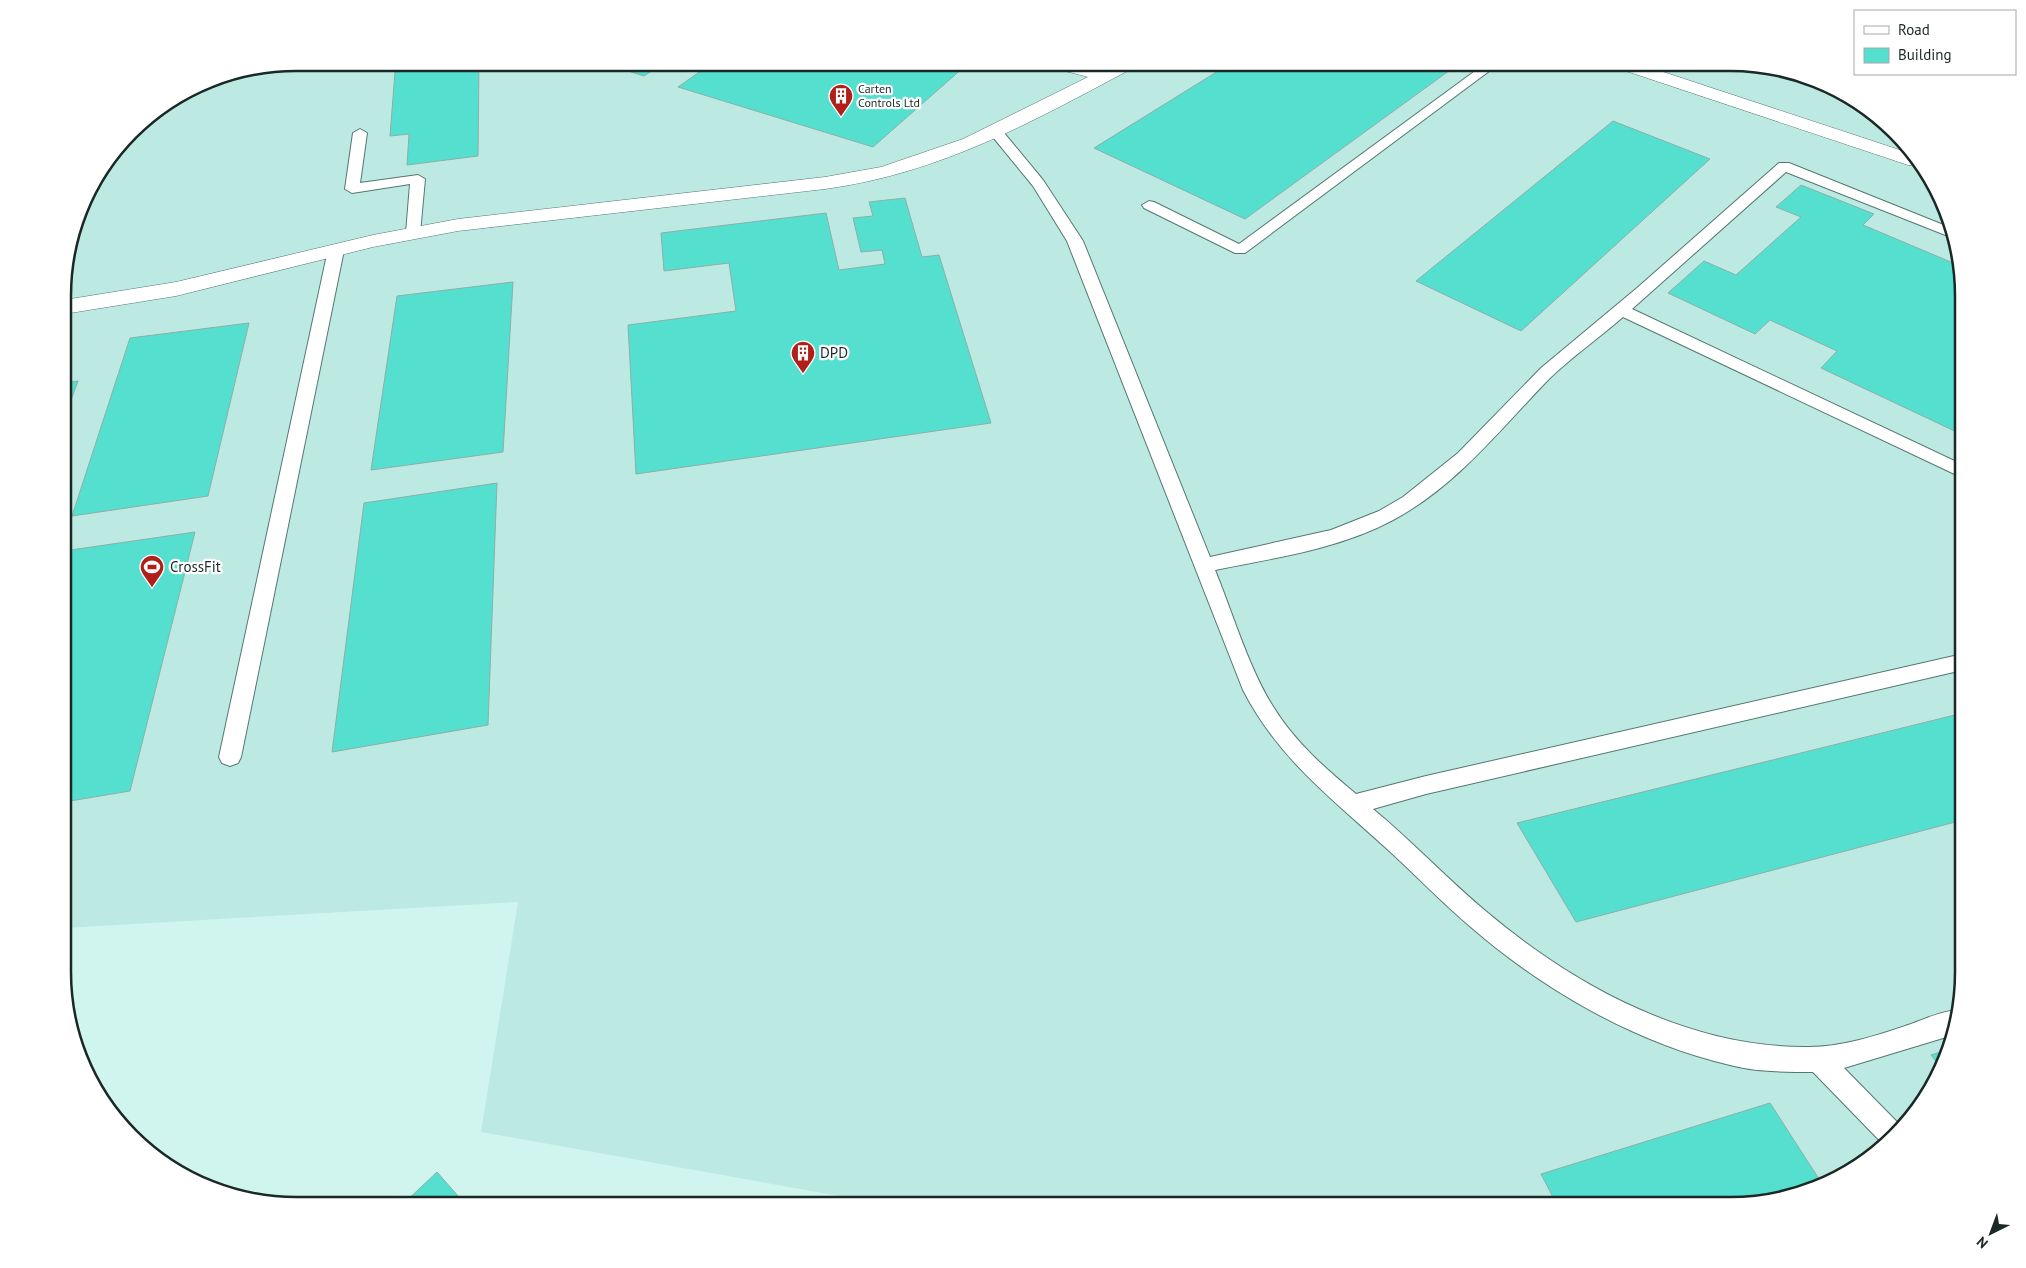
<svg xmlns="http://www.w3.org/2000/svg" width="2026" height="1268" font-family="'PT Sans',sans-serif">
	<rect width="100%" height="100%" fill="#d0f5ee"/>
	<polygon fill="#bceae2" points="296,63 1730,63 1790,71 1859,102 1932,180 1963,281 1963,987 1951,1047 1924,1101 1846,1174 1745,1205 890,1205 481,1132 518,902 64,928 64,266 87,193 142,121 207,80"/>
	<g fill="#55dfcf" stroke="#8cafa9">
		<polygon points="479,63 478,156 407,165 409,134 390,136 395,72"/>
		<polygon points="602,63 664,63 644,76"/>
		<polygon points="712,63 946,63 964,67 873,147 678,87"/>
		<polygon points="1231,63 1449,63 1457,65 1245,219 1094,148"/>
		<polygon points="1613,121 1710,159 1521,331 1416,281"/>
		<polygon points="1801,185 1874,214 1863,225 1958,265 1963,281 1963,435 1821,368 1837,351 1770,320 1755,334 1668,293 1704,261 1736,275 1801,217 1776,207"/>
		<polygon points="905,198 922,257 939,255 991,423 636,474 628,325 736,311 729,263 664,271 661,233 826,213 839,270 885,264 882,250 861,252 853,218 873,216 869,202"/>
		<polygon points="513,282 503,452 371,470 397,296"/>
		<polygon points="249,323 208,496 72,516 130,338"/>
		<polygon points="78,381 64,419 64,383"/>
		<polygon points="497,483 488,725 332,752 364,503"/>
		<polygon points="195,532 130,791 64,802 64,551"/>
		<polygon points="1963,713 1963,820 1576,922 1517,823"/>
		<polygon points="1950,1049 1941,1068 1931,1055"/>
		<polygon points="1770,1103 1821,1182 1745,1205 1557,1205 1541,1174"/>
		<polygon points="437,1172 466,1205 402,1205"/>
	</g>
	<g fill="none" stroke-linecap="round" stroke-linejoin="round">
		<defs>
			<g id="lane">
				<polygon points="1486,63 1500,63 1245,253 1235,253 1144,208 1142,205 1149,201 1154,202 1239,244"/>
				<path d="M 995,127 L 1000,128 L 1043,180 L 1083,241 L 1210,557 L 1331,530 L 1379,511 L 1403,497 L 1458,453 L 1541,368 L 1637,288 L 1779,163 L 1789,163 L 1946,226 L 1948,236 L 1786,172 L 1632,309 L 1963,465 L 1963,478 L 1623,317 C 1599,338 1573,356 1550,378 C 1501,428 1457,486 1393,520 C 1339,549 1275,558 1215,570 C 1233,614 1249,669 1274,708 C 1295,742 1326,769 1356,794 L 1426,776 L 1954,656 L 1961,658 L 1963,662 L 1961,670 L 1954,672 L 1426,794 L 1373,809 C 1413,842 1448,880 1488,913 C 1576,987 1688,1047 1805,1047 C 1840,1048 1875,1036 1908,1025 C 1920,1021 1946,1009 1958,1011 L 1953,1035 L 1844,1068 L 1899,1124 L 1881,1142 L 1813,1072 C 1785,1072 1757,1072 1730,1065 C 1636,1043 1545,991 1472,928 C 1442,903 1415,874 1386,848 C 1331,798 1278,758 1243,690 L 1067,241 L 1033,186 L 988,131 Z"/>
				<polygon points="360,129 367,133 360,183 418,175 425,179 420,233 418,236 413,237 406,233 410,184 352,193 345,189 353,133"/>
				<polygon points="336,245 344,250 241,757 238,763 230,766 222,763 219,757 328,250"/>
			</g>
			<g id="street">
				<path d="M 1047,63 L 1074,63 L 1102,70 L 1117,63 L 1138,63 L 1135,67 C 1033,121 942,173 825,189 L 458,231 L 373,247 L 176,296 L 64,314 L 64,300 L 176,282 L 373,235 L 458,219 L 825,177 L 881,167 L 963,139 L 1088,77 L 1050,67 Z"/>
				<polygon points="1612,63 1636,63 1906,152 1919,166 1908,165 1614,67"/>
			</g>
		</defs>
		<use href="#lane" stroke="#557771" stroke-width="2"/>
		<use href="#street" stroke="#557771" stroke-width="1"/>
		<use href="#lane" fill="#fff" fill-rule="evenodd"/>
		<use href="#street" fill="#fff" fill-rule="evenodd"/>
	</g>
	<defs>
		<symbol id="building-pin" viewBox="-11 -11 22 30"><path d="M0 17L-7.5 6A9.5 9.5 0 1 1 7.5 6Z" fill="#b02018" stroke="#fff"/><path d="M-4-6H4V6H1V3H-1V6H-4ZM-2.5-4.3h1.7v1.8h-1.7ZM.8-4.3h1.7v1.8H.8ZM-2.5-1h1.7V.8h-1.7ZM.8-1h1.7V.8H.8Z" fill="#fff"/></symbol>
		<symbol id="stadium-pin" viewBox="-11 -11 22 30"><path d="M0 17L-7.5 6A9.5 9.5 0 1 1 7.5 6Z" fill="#b02018" stroke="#fff"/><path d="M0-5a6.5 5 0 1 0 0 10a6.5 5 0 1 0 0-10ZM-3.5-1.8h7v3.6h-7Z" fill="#fff"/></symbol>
	</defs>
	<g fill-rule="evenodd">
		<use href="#building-pin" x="827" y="82" width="28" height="38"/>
		<use href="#building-pin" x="789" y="339" width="28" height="38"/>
		<use href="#stadium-pin" x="138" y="553" width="28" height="38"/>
	</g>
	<g text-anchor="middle" stroke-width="4.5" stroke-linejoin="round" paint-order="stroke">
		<g font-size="12" fill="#1a2826" stroke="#fff" text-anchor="start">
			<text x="858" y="93">Carten<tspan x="858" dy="14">Controls Ltd</tspan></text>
		</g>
		<g font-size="15" fill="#1a2826" stroke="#fff" text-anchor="start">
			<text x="820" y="358">DPD</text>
			<text x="170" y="572">CrossFit</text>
		</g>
	</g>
	<path d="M0 0H2026V1268H0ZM296 71H1730A225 225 0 0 1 1955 296V972A225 225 0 0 1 1730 1197H296A225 225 0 0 1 71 972V296A225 225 0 0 1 296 71Z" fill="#fff" fill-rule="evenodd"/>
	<path fill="none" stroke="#1a2826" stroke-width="2.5" d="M296 71H1730A225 225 0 0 1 1955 296V972A225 225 0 0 1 1730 1197H296A225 225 0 0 1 71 972V296A225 225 0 0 1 296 71Z"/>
	<rect x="1854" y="10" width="162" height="65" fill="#ffffff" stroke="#a3a9a8"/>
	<rect x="1864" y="26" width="25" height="8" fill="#ffffff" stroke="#a3a9a8"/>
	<text x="1898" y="35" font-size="15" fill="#1a2826">Road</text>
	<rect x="1864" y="48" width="25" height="15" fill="#55dfcf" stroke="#a3a9a8"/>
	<text x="1898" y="60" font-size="15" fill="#1a2826">Building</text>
	<g transform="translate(1991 1233) rotate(222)" stroke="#ffffff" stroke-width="4" paint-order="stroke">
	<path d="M0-4L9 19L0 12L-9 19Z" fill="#1a2826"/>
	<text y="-8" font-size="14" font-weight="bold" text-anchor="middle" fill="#1a2826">N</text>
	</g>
</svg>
